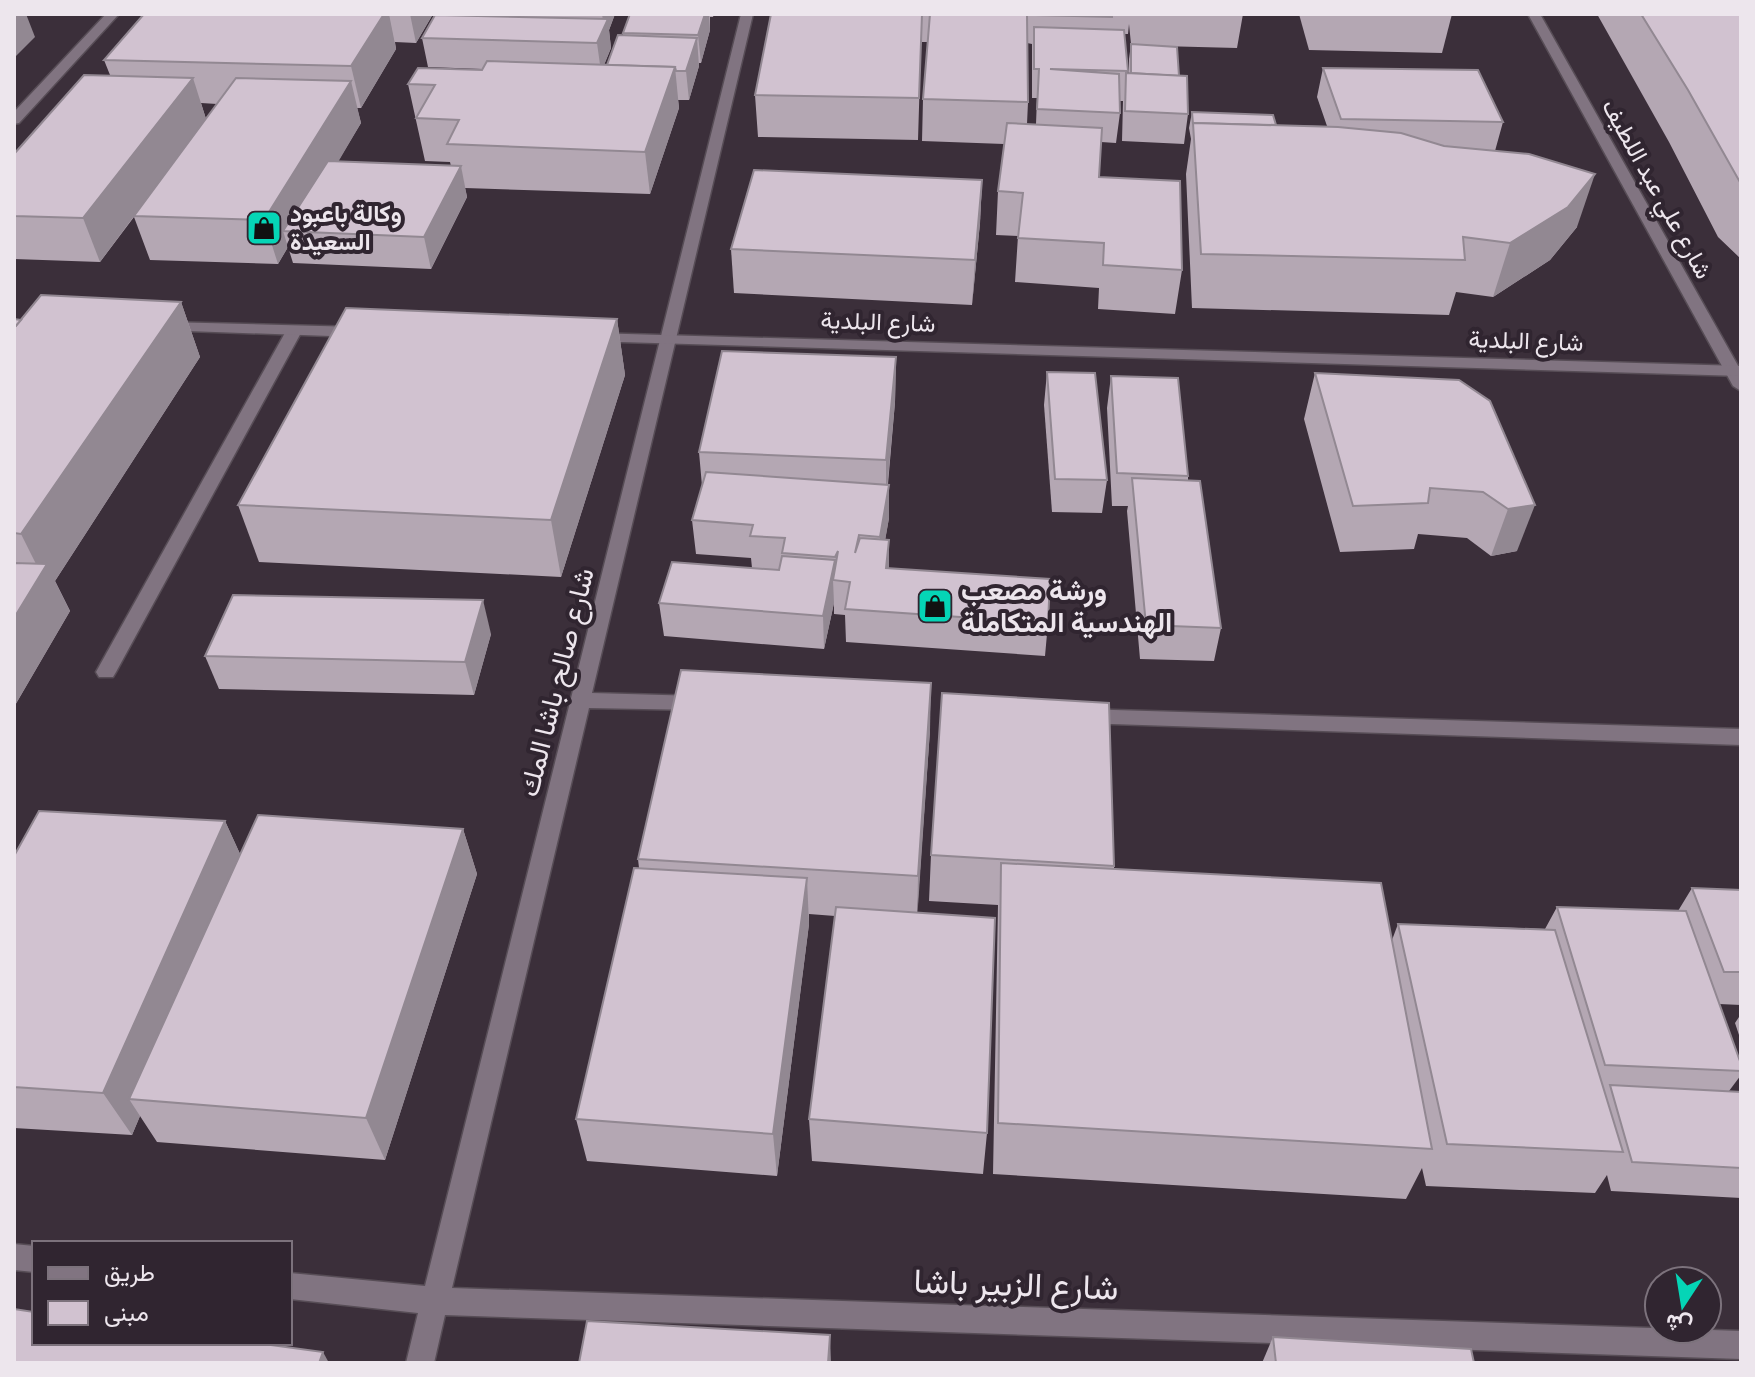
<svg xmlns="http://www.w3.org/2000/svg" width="1755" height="1377" font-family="Cabin,Vazirmatn,sans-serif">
	<rect width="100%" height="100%" fill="#3b2f3a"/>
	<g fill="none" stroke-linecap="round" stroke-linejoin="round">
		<defs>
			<polygon id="lane" points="294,326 302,331 116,672 113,677 99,677 96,672 286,331"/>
			<g id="street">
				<polygon points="741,14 753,14 592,693 698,696 705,698 708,703 705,708 698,710 589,708 452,1288 1741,1331 1741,1359 445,1315 434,1363 406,1363 418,1313 290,1299 290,1273 425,1286"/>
				<polygon points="1528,14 1540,14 1741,371 1741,391 1733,386"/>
				<polygon points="1081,709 1741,729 1741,745 1081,723 1074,721 1071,716 1074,711"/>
				<polygon points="14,1244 34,1246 34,1272 14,1270"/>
			</g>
			<g id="secondary">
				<polygon points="106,14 119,14 19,123 14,124 14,112"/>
				<polygon points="166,322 358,327 366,332 358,337 160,330 158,327"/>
				<polygon points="593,333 1741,366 1741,376 587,341 587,335"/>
			</g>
		</defs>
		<use href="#lane" stroke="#574d56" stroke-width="3"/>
		<use href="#street" stroke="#574d56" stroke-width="3"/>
		<use href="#secondary" stroke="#574d56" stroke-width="3"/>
		<use href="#lane" fill="#817481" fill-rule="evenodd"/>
		<use href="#street" fill="#817481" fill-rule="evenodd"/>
		<use href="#secondary" fill="#817481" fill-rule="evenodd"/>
	</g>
	<g fill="#b4a7b3" fill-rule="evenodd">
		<path d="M 144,14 L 433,14 L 416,43 L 395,42 L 396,49 L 361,108 L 357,108 L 361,123 L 338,161 L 451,166 L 450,162 L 425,161 L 408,84 L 482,70 L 482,69 L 428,67 L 422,38 L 444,14 L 615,14 L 609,30 L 611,48 L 604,65 L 607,65 L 623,36 L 623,33 L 630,15 L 628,14 L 714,14 L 713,17 L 710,17 L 710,30 L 701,63 L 699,63 L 699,66 L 689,100 L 678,100 L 679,108 L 650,194 L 465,188 L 467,197 L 431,269 L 293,263 L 288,247 L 278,264 L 150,260 L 134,217 L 100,262 L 14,259 L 14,154 L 110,75 L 104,60 ZM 201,103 L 217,104 L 206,119 Z"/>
		<path d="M 771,14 L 1243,14 L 1237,48 L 1160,46 L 1179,76 L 1188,114 L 1184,144 L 1122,141 L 1123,101 L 1119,101 L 1120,113 L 1116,143 L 1101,142 L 1099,177 L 1182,270 L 1175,314 L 1098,309 L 1099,288 L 1015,282 L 1018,236 L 996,235 L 998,191 L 1004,144 L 922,141 L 923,99 L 928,42 L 921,42 L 918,140 L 758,137 L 755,95 ZM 1129,24 L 1131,44 L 1129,59 L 1129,73 L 1127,73 L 1124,34 L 1128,34 ZM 1027,43 L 1032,44 L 1032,98 L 1037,98 L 1036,124 L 1027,124 L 1028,102 Z"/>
		<polygon points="1299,14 1452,14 1442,53 1309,50"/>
		<polygon points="1597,14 1741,14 1741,259 1718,237 1669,142"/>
		<polygon points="1323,68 1503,122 1495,151 1577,227 1550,260 1493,297 1456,292 1449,315 1192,308 1186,174 1191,139 1189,128 1192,112 1276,125 1327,126 1317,97"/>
		<polygon points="982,180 980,223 972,305 734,293 731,249"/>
		<polygon points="181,302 200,357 55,581 70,611 14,707 14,319 21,320"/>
		<polygon points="617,319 625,375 561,577 259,562 238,505"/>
		<polygon points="896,357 895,402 888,484 889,518 885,540 889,540 889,568 1048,623 1045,656 846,642 845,615 834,614 834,603 824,649 664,636 659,603 752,568 751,558 696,554 692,520 702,486 699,452"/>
		<polygon points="1047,372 1107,480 1102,513 1052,512 1044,405"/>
		<polygon points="1315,373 1490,401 1517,551 1491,556 1467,538 1418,534 1414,549 1340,552 1304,419"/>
		<polygon points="1111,376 1188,476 1188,481 1221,628 1214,661 1140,659 1127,511 1128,506 1112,506 1107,408"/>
		<polygon points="491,634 474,695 219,689 205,656"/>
		<polygon points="930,730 917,913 987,1133 983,1174 812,1161 809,1119 835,916 809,914 809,924 777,1176 587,1161 576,1119 639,868 638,859"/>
		<polygon points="225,821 240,854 463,829 477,874 385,1160 157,1142 140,1116 132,1135 14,1128 14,856"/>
		<polygon points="931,855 1114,866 1114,869 1392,940 1398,924 1545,929 1557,907 1678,911 1692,888 1741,890 1741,1005 1719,1004 1741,1065 1741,1075 1729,1091 1741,1092 1741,1198 1611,1191 1607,1175 1595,1193 1426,1186 1422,1168 1406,1199 993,1174 998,905 929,901"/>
		<polygon points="1741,1014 1741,1041 1735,1023"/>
		<polygon points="1273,1337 1474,1363 1262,1363"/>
	</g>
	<g fill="#928892">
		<polygon points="14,14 26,14 35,37 14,58"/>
		<polygon points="384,14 389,14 396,49 361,108 351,66"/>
		<polygon points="410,14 433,14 416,43"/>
		<polygon points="602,14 615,14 609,30 611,48 601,72 597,43 604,28"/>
		<polygon points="705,14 709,14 710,30 701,63 698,35"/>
		<polygon points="697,38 699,66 689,100 686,71"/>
		<polygon points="675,67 679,108 650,194 645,152"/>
		<polygon points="193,78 206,119 100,262 83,218"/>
		<polygon points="351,81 361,123 297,232 283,231 288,247 278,264 264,220"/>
		<polygon points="461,166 467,197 431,269 424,237"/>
		<polygon points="1595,174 1577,227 1550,260 1493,297 1510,243"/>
		<polygon points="982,180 980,223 972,305 975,260"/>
		<polygon points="181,302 200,357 55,581 70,611 14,707 14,618 41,574 21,534"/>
		<polygon points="617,319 625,375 561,577 551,520"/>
		<polygon points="896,357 895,402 886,501 889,485 889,518 880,570 880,537 886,504 886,460"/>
		<polygon points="1535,505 1517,551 1491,556 1508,509"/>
		<polygon points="889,540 889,574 886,568"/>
		<polygon points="835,560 836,581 833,580 834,603 824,649 823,616"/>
		<polygon points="483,600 491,634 474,695 465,662"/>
		<polygon points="931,683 930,730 917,921 918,876"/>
		<polygon points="225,821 246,867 129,1099 140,1116 132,1135 103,1093"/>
		<polygon points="463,829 477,874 385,1160 366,1118"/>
		<polygon points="807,878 809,924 777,1176 773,1134"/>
		<polygon points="830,1335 831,1363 828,1363"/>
		<polygon points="323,1352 329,1363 319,1363"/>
	</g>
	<g fill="#d1c2d0" stroke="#928892" stroke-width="2">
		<polygon points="144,14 384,14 351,66 104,60"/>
		<polygon points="444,14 481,14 480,16 444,15"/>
		<polygon points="630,14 705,14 698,35 623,33"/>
		<polygon points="771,14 922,14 919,98 755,95"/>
		<polygon points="930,14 1027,15 1028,102 923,99"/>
		<polygon points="995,14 1112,14 1112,17"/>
		<polygon points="1641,14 1741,14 1741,184 1688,90"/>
		<polygon points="435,15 608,19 597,43 422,38"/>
		<polygon points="1034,27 1124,30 1128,71 1050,69 1119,74 1120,113 1037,109 1039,69 1034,69"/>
		<polygon points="618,35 697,38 686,71 676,71 675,67 607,65"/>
		<polygon points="1131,44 1177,47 1179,76 1131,73"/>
		<polygon points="487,61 675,67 645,152 447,144 459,120 416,118 435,85 408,84 418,68 482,70"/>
		<polygon points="1323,68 1478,70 1503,122 1341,119"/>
		<polygon points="1126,73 1187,76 1188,114 1125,111"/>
		<polygon points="84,75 193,78 83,218 14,216 14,154"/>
		<polygon points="236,78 351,81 264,220 134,216"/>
		<polygon points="1192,112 1273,115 1276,125 1193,123 1193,124"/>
		<polygon points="1007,123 1102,128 1099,177 1180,181 1182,270 1103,265 1104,243 1018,238 1023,193 998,191"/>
		<polygon points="1193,123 1338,127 1401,133 1444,146 1529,154 1595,174 1568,207 1510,243 1463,237 1465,260 1201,254"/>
		<polygon points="328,161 461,166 424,237 283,231"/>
		<polygon points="754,170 982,180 975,260 731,249"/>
		<polygon points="41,295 181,302 21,534 14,533 14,328"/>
		<polygon points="346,308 617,319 551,520 238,505"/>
		<polygon points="14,319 21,320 14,328"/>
		<polygon points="722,351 896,357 886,460 699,452"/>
		<polygon points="1047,372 1095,373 1107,480 1055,479"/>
		<polygon points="1315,373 1459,380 1490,401 1535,505 1508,509 1483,492 1430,488 1428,503 1353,506"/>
		<polygon points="1111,376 1178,378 1188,476 1117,473"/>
		<polygon points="706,472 889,485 880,537 859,535 855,553 860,538 889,540 886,568 1050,579 1048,623 845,609 850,582 833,580 838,551 835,557 782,553 785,538 750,536 753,525 692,520"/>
		<polygon points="1132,478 1200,481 1221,628 1146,625"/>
		<polygon points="782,556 835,560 823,616 659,603 672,562 779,570"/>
		<polygon points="14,563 47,564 14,618"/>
		<polygon points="233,595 483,600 465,662 205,656"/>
		<polygon points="681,670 931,683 918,876 638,859"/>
		<polygon points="942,693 1109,703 1114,866 931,855"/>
		<polygon points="39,811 225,821 103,1093 14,1087 14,856"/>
		<polygon points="258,815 463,829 366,1118 129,1099"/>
		<polygon points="1001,863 1381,883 1432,1149 998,1123"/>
		<polygon points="634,868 807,878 773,1134 576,1119"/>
		<polygon points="1692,888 1741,890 1741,972 1724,972"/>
		<polygon points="836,907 995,918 987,1133 809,1119"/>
		<polygon points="1557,907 1686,911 1741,1064 1741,1071 1605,1065"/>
		<polygon points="1398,924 1555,930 1623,1152 1447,1144"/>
		<polygon points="1610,1085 1741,1092 1741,1168 1632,1162"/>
		<polygon points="14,1309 34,1312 34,1343 256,1343 323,1352 319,1363 14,1363"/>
		<polygon points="587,1321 830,1335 828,1363 579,1363"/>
		<polygon points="1273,1337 1471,1349 1474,1363 1276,1363"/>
	</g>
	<defs>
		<symbol id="shop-square" viewBox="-11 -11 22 22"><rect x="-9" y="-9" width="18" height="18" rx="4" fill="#05d5b6" stroke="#302530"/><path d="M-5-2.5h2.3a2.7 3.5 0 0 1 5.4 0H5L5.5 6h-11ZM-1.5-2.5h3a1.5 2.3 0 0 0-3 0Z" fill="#111"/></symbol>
	</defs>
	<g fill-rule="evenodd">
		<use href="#shop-square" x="244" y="208" width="40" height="40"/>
		<use href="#shop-square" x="915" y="586" width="40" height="40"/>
	</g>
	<g text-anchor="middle" stroke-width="8" stroke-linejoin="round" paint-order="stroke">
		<g font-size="24" fill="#ede6ed" stroke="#302530">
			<text transform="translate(1657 189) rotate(61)" y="8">شارع علي عبد اللطيف</text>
			<text transform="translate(878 322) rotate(2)" y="8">شارع البلدية</text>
			<text transform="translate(1526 341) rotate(2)" y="8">شارع البلدية</text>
		</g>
		<g font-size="24" font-weight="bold" fill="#ede6ed" stroke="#302530" text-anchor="start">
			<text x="290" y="222">وكالة باعبود<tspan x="290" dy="28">السعيدة</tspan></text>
		</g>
		<g font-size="28" font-weight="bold" fill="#ede6ed" stroke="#302530" text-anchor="start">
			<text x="961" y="600">ورشة مصعب<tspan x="961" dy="32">الهندسية المتكاملة</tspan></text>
		</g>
		<g font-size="28" fill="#ede6ed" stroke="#302530">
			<text transform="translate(556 682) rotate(-76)" y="10">شارع صالح باشا المك</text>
		</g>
		<g font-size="34" fill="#ede6ed" stroke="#302530">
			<text transform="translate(1016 1284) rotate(2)" y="12">شارع الزبير باشا</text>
		</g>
	</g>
	<rect width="1755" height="1377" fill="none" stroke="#ede6ed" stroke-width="32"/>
	<rect x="32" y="1241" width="260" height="104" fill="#302530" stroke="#7c727c" stroke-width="2"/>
	<rect x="48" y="1267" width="40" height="12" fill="#817481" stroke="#7c727c" stroke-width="2"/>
	<text x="104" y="1281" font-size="24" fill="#ede6ed">طريق</text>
	<rect x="48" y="1301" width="40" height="24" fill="#d1c2d0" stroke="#7c727c" stroke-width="2"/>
	<text x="104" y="1321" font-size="24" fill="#ede6ed">مبنى</text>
	<g transform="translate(1683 1305) rotate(192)"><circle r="38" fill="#302530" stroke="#7c727c" stroke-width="2"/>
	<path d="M0-6L14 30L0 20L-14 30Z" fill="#05d5b6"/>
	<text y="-12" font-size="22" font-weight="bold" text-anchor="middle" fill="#ede6ed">ش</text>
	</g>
</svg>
